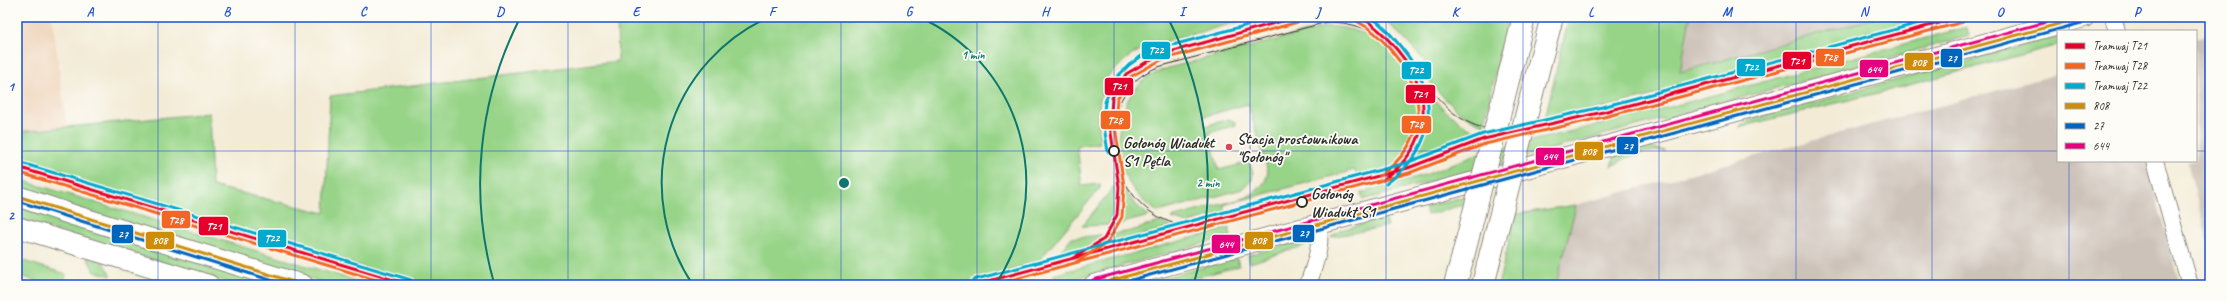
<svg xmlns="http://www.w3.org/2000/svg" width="2227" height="302" font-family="Caveat,sans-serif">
	<rect width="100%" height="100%" fill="#fdfcf7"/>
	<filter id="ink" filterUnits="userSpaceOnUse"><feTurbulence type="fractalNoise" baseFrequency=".025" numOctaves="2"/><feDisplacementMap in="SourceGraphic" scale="8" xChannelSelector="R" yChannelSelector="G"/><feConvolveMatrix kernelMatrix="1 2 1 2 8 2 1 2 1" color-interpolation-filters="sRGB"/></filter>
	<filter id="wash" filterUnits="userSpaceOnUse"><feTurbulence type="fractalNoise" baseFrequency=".012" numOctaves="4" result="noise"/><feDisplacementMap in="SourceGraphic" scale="16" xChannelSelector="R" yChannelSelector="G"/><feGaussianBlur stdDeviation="0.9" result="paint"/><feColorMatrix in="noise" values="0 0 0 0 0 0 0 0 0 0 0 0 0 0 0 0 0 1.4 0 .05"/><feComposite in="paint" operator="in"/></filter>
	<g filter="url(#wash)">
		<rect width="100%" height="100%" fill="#f3ebd6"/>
		<polygon fill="#efd6bc" points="17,17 52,17 67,127 17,132"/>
		<g fill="#cdc2b9">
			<polygon points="1690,17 1878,17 1680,72"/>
			<polygon points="2210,34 2210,250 2187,161 2196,161 2196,38"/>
			<polygon points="2058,74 2058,161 2146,161 2180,285 1556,285 1576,205"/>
		</g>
		<g fill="#97d488" stroke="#61805a">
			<polygon points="617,17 1255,17 1161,43 1140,50 1126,59 1108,77 1102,89 1098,114 1100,143 1077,146 1082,186 1100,184 1100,188 1042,257 1040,262 957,285 423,285 17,163 17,132 209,113 212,186 325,213 330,96 618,61"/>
			<path d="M 1383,17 L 1508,17 L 1484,125 C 1454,114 1438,91 1418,68 L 1425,61 Z"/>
			<polygon points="1569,17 1690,17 1680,72 1878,17 1947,17 1643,98 1544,122"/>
			<path d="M 1326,27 C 1385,24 1443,85 1411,144 C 1407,152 1401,164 1392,168 C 1382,173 1368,175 1357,178 L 1355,170 L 1234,202 L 1224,205 L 1225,213 L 1188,223 L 1171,218 L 1244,198 C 1255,194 1266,185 1268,172 L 1248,104 L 1202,117 L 1205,126 L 1229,119 L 1235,122 L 1236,125 L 1209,133 L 1219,170 L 1249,162 L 1253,173 L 1252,180 L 1243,189 L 1158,212 C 1132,196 1118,170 1116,139 L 1118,139 C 1123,102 1131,81 1168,68 Z"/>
			<polygon points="1967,27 1969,36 1363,200 1361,193 1428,174 1476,154 1640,115"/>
			<polygon points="2058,36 2058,45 1890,90 1739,127 1746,121"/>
			<path d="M 1425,89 C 1442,109 1458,124 1483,134 L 1483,135 L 1409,163 C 1426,142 1430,116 1425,89 Z"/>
			<polygon points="1649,147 1665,151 1646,152 1631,156 1611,166 1614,157"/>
			<polygon points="17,179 370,285 332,285 17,190"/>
			<polygon points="1115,185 1115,205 1109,225 1082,226"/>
			<polygon points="1124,190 1135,204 1149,216 1119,224 1123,209"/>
			<polygon points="1470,195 1473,202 1427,215 1425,207"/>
			<polygon points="1576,205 1556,285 1498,285 1516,214"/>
			<polygon points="17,207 276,285 238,285 17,219"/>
			<polygon points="1385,218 1388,226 1331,237 1341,230"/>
			<polygon points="1159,222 1172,227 1103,246 1113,234 1131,231"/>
			<polygon points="1229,228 1231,236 1066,281 1058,280 1053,275"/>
			<polygon points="1102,235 1087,248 1054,260 1071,238"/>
			<polygon points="1306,239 1312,243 1250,263 1248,255"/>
			<polygon points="87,257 104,262 111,276 94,271"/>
			<polygon points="1237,258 1239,266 1168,285 1138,285"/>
			<polygon points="17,259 66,274 64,285 50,285 17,275"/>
		</g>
	</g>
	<g filter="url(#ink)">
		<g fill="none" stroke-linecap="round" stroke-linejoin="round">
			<defs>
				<g id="minor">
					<polyline points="2113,17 2117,31"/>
					<polyline points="2155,161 2190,285"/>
					<path d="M 1308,285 C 1314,265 1323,246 1318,224"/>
				</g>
				<g id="tertiary">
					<polyline points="17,196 73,215 303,285"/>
					<polyline points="17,227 209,285"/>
					<polyline points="1094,285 2084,17"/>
				</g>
				<g id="motorway">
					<polyline points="1540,62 1552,17"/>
					<polyline points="1509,76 1524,17"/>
					<polyline points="1455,285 1463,256"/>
					<polyline points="1483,285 1491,253"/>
				</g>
			</defs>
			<use href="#minor" stroke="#8f8b80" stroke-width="18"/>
			<use href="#tertiary" stroke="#8f8b80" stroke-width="22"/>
			<use href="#motorway" stroke="#8f8b80" stroke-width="24"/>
			<use href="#minor" stroke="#fff" stroke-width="16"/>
			<use href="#tertiary" stroke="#fff" stroke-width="20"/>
			<use href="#motorway" stroke="#fff" stroke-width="22"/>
			<g stroke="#2b2b2b" stroke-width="1">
				<path d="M 1404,58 C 1446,107 1461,139 1532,129"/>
				<path d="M 1113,149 C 1110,114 1123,80 1158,67 L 1327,22 C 1358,22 1380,33 1401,54"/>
				<path d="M 1114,153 C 1127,208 1169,236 1224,225"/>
			</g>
			<defs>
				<g id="motorway-bridge">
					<polyline points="1491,253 1540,62"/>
					<polyline points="1463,256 1509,76"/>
				</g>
			</defs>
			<use href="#motorway-bridge" stroke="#8f8b80" stroke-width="24" stroke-linecap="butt"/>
			<use href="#motorway-bridge" stroke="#fff" stroke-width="22"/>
			<defs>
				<g id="bus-1">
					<polyline points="17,196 303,285"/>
					<polyline points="1094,285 2084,17"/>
				</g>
				<g id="bus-2">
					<polyline points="17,201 286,285"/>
					<polyline points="1113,285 2085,22"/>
				</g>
				<polyline id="bus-3" points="1093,280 2065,17"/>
			</defs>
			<use href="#bus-1" stroke="#fdfcf7" stroke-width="6"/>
			<use href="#bus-2" stroke="#fdfcf7" stroke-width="6"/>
			<use href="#bus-3" stroke="#fdfcf7" stroke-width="6"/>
			<use href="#bus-1" stroke="#ce8d09" stroke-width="3"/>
			<use href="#bus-2" stroke="#0065bd" stroke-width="3"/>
			<use href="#bus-3" stroke="#e5007d" stroke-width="3"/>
			<defs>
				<g id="tram-1">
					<path d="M 1360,17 C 1376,25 1387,38 1398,51 C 1436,97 1431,145 1383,180"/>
					<polyline points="17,167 410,285"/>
					<polyline points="1073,258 1104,239 1117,215 1119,187 1110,126 1112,98 1126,74 1159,55 1297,17"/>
					<polyline points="974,285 1408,168 1484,139 1603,112 1962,17"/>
				</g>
				<g id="tram-2">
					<path d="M 1358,22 C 1373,29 1384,41 1394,54 C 1430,98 1426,142 1380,176"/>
					<polyline points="17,172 393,285"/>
					<polyline points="1076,262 1107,243 1122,217 1124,186 1115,126 1117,99 1130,77 1161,60 1298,22"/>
					<polyline points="993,285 1409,173 1485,144 1604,117 1963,22"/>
				</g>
				<g id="tram-3">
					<path d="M 1371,17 C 1383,25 1392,36 1401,47 C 1441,95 1438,146 1386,184"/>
					<polyline points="1108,152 1103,120 1105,102 1114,80 1129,65 1143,55 1165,47 1278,17"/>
					<polyline points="18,162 411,280"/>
					<polyline points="973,280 1406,163 1483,134 1602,107 1942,17"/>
				</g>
			</defs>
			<use href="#tram-1" stroke="#fdfcf7" stroke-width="6"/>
			<use href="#tram-2" stroke="#fdfcf7" stroke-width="6"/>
			<use href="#tram-3" stroke="#fdfcf7" stroke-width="6"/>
			<use href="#tram-1" stroke="#e4002b" stroke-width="3"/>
			<use href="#tram-2" stroke="#f26522" stroke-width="3"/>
			<use href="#tram-3" stroke="#00a9ce" stroke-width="3"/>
		</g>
	</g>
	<path fill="none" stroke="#1d4ed8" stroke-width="1" stroke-opacity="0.55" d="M 158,17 L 158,285M 295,17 L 295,285M 431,17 L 431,285M 568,17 L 568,285M 704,17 L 704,285M 841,17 L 841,285M 977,17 L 977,285M 1114,17 L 1114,285M 1250,17 L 1250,285M 1386,17 L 1386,285M 1523,17 L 1523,285M 1659,17 L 1659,285M 1796,17 L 1796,285M 1932,17 L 1932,285M 2069,17 L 2069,31M 17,151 L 2058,151M 2196,151 L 2210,151M 2069,161 L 2069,285"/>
	<g fill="none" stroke="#0f766e" stroke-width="2">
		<path d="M693 285A182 182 0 0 1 769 17M919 17A182 182 0 0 1 995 285"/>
		<path d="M494 283A364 364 0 0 1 520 18M1168 18A364 364 0 0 1 1194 283"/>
	</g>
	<circle fill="#d1495b" stroke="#fdfcf7" stroke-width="1.5" cx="1229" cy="147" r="4"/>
	<g fill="#fdfcf7" stroke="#2b2b2b" stroke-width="2">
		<circle cx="1114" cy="151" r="5"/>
		<circle cx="1302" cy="202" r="5"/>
	</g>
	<g text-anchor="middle" stroke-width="3.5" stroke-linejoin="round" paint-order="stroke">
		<g font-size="16" font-weight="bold" fill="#2b2b2b" stroke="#fdfcf7" text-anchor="start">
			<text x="1237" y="144">Stacja prostownikowa<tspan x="1237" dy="18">"Gołonóg"</tspan></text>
		</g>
		<g font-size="16" font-weight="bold" fill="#2b2b2b" stroke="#fdfcf7" text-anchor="start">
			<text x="1123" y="148">Gołonóg Wiadukt<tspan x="1123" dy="18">S1 Pętla</tspan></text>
			<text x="1311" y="199">Gołonóg<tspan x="1311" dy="18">Wiadukt S1</tspan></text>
		</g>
	</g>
	<circle cx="844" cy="183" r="6" fill="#0f766e" stroke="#fdfcf7" stroke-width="2"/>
	<g font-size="12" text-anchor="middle" font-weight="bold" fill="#0f766e" stroke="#fdfcf7" stroke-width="3.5" stroke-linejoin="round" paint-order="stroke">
		<text x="973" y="59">1 min</text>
		<text x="1208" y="187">2 min</text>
	</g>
	<g stroke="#fdfcf7" stroke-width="1.5">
		<rect x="1141" y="41" width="30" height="19" rx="4" fill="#00a9ce"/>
		<rect x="1815" y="48" width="30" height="19" rx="4" fill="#f26522"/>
		<rect x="1940" y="48" width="23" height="20" rx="4" fill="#0065bd"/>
		<rect x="1782" y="51" width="30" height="19" rx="4" fill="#e4002b"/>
		<rect x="1904" y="52" width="30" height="19" rx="4" fill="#ce8d09"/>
		<rect x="1736" y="58" width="30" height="19" rx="4" fill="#00a9ce"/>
		<rect x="1859" y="59" width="30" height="19" rx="4" fill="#e5007d"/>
		<rect x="1401" y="61" width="31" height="19" rx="4" fill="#00a9ce"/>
		<rect x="1104" y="77" width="30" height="19" rx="4" fill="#e4002b"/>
		<rect x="1405" y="84" width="31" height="20" rx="4" fill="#e4002b"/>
		<rect x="1100" y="110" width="31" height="20" rx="4" fill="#f26522"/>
		<rect x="1401" y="115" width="31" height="19" rx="4" fill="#f26522"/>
		<rect x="1616" y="136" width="23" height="19" rx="4" fill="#0065bd"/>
		<rect x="1574" y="141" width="30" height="20" rx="4" fill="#ce8d09"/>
		<rect x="1535" y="147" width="30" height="19" rx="4" fill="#e5007d"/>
		<rect x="161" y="210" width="30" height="19" rx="4" fill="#f26522"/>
		<rect x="198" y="216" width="31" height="20" rx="4" fill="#e4002b"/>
		<rect x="1292" y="224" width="23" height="19" rx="4" fill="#0065bd"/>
		<rect x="111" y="224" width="23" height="20" rx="4" fill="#0065bd"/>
		<rect x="257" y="229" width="30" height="19" rx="4" fill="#00a9ce"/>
		<rect x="1244" y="231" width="30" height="19" rx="4" fill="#ce8d09"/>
		<rect x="145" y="231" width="30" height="19" rx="4" fill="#ce8d09"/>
		<rect x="1211" y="234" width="30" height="20" rx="4" fill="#e5007d"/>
	</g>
	<g font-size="11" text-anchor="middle" font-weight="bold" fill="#fff">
		<text x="1156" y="54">T22</text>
		<text x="1830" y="61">T28</text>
		<text x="1952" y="62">27</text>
		<text x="1797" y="65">T21</text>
		<text x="1919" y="66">808</text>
		<text x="1751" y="71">T22</text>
		<text x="1874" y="73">644</text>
		<text x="1416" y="74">T22</text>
		<text x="1119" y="90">T21</text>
		<text x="1420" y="98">T21</text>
		<text x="1115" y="124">T28</text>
		<text x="1416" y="128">T28</text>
		<text x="1628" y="150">27</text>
		<text x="1589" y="155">808</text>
		<text x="1550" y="160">644</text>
		<text x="176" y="224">T28</text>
		<text x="214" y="230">T21</text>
		<text x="1304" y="237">27</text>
		<text x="123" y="238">27</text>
		<text x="272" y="242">T22</text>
		<text x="1259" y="244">808</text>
		<text x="160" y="244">808</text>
		<text x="1226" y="248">644</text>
	</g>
	<rect width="2227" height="302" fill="none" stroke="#fdfcf7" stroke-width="44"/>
	<rect x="2057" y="30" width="140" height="132" fill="#fdfcf7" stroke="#a9a8a5"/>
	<rect x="2065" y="43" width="20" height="6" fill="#e4002b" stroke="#a9a8a5"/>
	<text x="2093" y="50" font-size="12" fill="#2b2b2b">Tramwaj T21</text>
	<rect x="2065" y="63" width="20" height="6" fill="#f26522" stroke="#a9a8a5"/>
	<text x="2093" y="70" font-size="12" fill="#2b2b2b">Tramwaj T28</text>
	<rect x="2065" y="83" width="20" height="6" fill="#00a9ce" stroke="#a9a8a5"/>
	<text x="2093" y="90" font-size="12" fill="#2b2b2b">Tramwaj T22</text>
	<rect x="2065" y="103" width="20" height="6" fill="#ce8d09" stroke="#a9a8a5"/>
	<text x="2093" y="110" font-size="12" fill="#2b2b2b">808</text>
	<rect x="2065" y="123" width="20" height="6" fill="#0065bd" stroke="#a9a8a5"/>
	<text x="2093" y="130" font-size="12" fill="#2b2b2b">27</text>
	<rect x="2065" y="143" width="20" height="6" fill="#e5007d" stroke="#a9a8a5"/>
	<text x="2093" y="150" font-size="12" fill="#2b2b2b">644</text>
	<rect x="22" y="22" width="2183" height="258" fill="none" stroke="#1d4ed8" stroke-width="1.5"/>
	<g font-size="13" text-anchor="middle" font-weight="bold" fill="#1d4ed8">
		<text x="90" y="16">A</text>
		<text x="227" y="16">B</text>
		<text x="363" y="16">C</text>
		<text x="500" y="16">D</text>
		<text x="636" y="16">E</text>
		<text x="772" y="16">F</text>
		<text x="909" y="16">G</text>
		<text x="1045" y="16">H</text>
		<text x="1182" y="16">I</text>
		<text x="1318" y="16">J</text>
		<text x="1455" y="16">K</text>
		<text x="1591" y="16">L</text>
		<text x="1727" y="16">M</text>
		<text x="1864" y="16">N</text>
		<text x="2000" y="16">O</text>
		<text x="2137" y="16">P</text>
		<text x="11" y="91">1</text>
		<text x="11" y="220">2</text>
	</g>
</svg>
